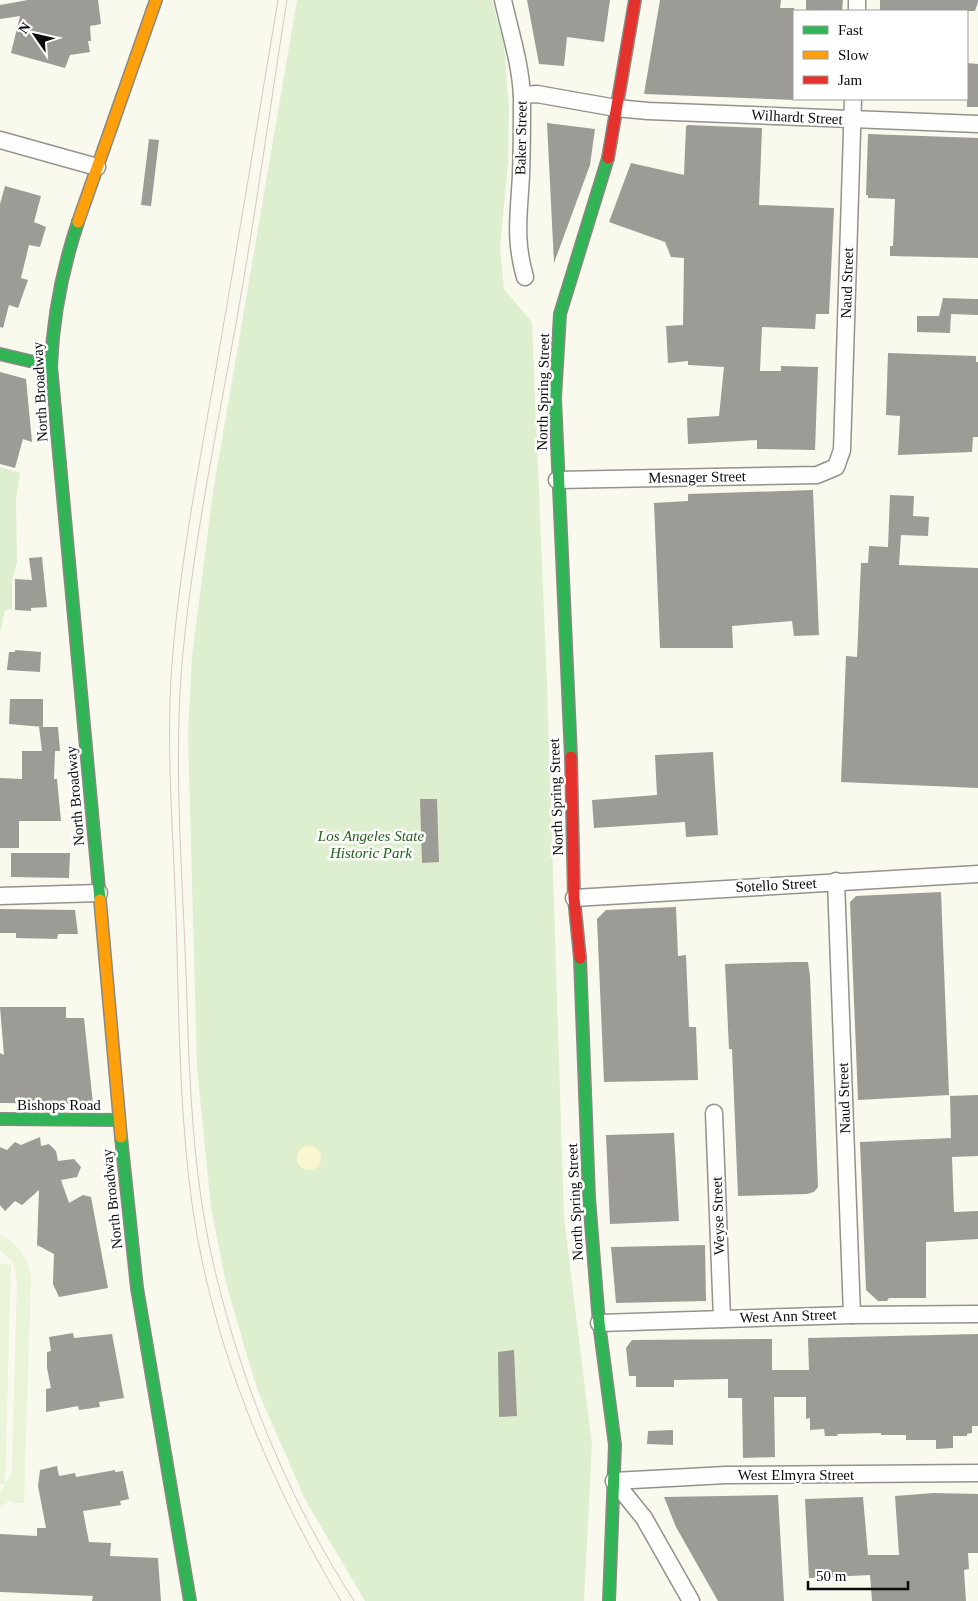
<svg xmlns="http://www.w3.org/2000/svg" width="978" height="1601" font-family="Georgia,serif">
	<rect width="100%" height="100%" fill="#faf9ee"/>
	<g fill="#deefcf">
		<polygon points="297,0 492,0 504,45 509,107 508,164 500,247 504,289 532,322 547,684 564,1217 592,1445 584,1601 365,1601 306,1501 259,1394 248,1359 226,1283 211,1208 197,1068 188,734 192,656 213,492"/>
		<polygon points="0,467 20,473 16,500 17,563 12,580 12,609 5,610 0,633"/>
	</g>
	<circle fill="#f9f6d0" cx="309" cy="1158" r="12"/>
	<g fill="#e9f4d9">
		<path d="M 0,1234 C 18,1244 28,1257 31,1278 L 24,1503 L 11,1503 L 11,1499 L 0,1508 L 0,1492 L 10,1476 L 12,1467 L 17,1280 L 12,1261 L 0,1250 Z"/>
		<polygon points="0,1264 11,1264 5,1484 0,1484"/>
	</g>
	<g fill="#9c9b95">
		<polygon points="28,0 98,0 101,24 90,26 91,41 88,41 90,52 70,55 65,68 11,53 20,16 0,19 0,5"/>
		<polygon points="527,0 610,0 604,42 567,37 564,66 539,64"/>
		<polygon points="660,0 781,0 780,8 794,8 794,100 644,94"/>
		<polygon points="806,0 843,0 842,11 806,11"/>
		<polygon points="880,0 978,0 978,2 975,11 880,11"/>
		<polygon points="967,63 978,64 978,107 967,107"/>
		<polygon points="547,123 595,129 590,165 554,263"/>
		<polygon points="688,125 762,128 759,205 834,208 829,314 816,314 815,329 762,327 760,371 781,371 781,366 818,367 815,450 757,449 757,440 688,444 687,418 719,416 724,367 688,365 688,361 668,363 666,326 683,325 684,258 671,257 665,242 609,222 631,163 684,175 686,126"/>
		<polygon points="868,134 978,138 978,258 890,256 890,246 893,246 895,199 868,198 868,195 866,195"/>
		<polygon points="149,139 159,140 151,206 141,205"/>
		<polygon points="5,186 41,196 34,222 46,227 40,247 29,245 21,278 28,280 18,308 9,305 3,328 0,327 0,204"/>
		<polygon points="943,298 978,299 978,315 951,314 950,333 917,332 917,316 939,316"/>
		<polygon points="888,353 976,356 976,362 978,362 978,437 973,437 972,452 898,455 900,416 886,415"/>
		<polygon points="0,372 26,379 32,442 23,439 15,468 0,464"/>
		<polygon points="813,490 819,635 794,636 792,621 732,626 733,648 660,648 654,503 688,501 688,494"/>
		<polygon points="890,495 914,496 913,516 929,517 928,536 901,535 899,565 978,568 978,788 841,782 846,656 857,657 861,563 868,563 869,546 888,547"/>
		<polygon points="42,557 47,607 31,608 31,611 15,610 15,579 32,580 29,558"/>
		<polygon points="15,650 41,652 40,672 7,670 9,652 15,652"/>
		<polygon points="10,699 43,699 43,727 9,724"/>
		<polygon points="39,727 58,727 60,751 55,751 54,779 57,779 61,821 19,821 19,848 0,848 0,778 22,779 22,751 42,751"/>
		<polygon points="713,752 718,835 686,837 685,822 594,828 592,800 657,795 655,755"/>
		<polygon points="420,799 437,799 439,862 422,863"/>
		<polygon points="11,853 70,853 69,878 11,877"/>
		<polygon points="941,892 949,1095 858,1100 850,902 856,896"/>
		<polygon points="676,907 678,956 686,955 689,1027 696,1027 698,1080 604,1082 597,919 606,910"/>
		<polygon points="0,909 75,910 78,934 58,934 57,939 16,938 16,933 0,933"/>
		<polygon points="794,962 808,962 810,976 818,1187 814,1192 807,1194 738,1196 732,1049 729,1049 725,964"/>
		<polygon points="0,1007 66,1007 66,1018 84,1018 93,1104 0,1103 0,1053 4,1055"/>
		<polygon points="978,1095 978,1156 952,1157 954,1212 978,1211 978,1239 926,1242 926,1298 889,1298 887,1301 878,1301 866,1290 860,1142 951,1138 950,1096"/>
		<polygon points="674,1133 679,1221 610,1224 606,1135"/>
		<polygon points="40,1137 41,1146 49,1144 56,1151 58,1161 74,1159 81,1167 77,1177 61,1180 69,1203 83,1195 91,1197 108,1288 59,1297 53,1284 54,1254 37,1245 39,1190 22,1205 15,1201 5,1211 0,1205 0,1147 7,1150 15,1142 21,1145"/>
		<polygon points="705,1245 706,1301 616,1303 611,1247"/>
		<polygon points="73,1333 74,1338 112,1334 124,1398 99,1402 100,1407 79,1410 78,1406 46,1412 46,1389 51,1388 47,1368 47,1352 51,1351 49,1337"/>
		<polygon points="978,1334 978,1426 972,1426 972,1433 967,1434 967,1436 953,1436 953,1448 936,1449 936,1440 906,1440 906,1435 881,1435 881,1433 837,1434 838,1436 825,1436 824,1429 810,1430 810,1418 806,1419 806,1397 774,1397 775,1457 743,1458 742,1398 728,1398 728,1379 674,1380 674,1387 636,1387 636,1376 629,1376 626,1348 632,1340 772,1339 772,1370 809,1370 808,1338"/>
		<polygon points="514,1350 517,1416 499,1417 498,1352"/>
		<polygon points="673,1430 673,1445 647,1444 648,1431"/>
		<polygon points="57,1466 59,1476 75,1473 76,1477 115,1470 115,1472 123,1471 129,1499 120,1501 121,1505 83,1511 89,1542 111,1543 110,1556 158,1558 161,1601 92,1601 93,1596 0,1592 0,1534 37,1536 37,1528 46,1528 38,1486 40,1470"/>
		<polygon points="934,1493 978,1494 978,1553 968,1553 969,1569 964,1570 966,1601 872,1601 870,1575 809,1578 805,1499 863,1497 868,1555 899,1555 895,1496"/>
		<polygon points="778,1495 784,1601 718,1601 676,1527 664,1497"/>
	</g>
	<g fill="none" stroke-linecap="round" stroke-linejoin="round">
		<defs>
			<g id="street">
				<path d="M 503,0 C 510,32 521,65 522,98 C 522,123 522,149 521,175 C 519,214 514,239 525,277"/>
				<polyline points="857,11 857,0"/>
				<polyline points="522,95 537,94 616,108 648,111 978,124"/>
				<polyline points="0,140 97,167"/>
				<polyline points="557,480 817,475 836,467 842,450 853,99"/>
				<polyline points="836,881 852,1315"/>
				<polyline points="0,896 99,893"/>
				<polyline points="574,898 978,874"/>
				<polyline points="714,1113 722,1319"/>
				<polyline points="599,1323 852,1315 978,1314"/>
				<polyline points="614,1481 726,1475 978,1473"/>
				<polyline points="614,1481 644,1518 691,1601"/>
			</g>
			<g id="fast">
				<path d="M 78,222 C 62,270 53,316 51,366 L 100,900"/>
				<polyline points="0,354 51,366"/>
				<polyline points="571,757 555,398 560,314 608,158"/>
				<polyline points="580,958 589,1198 599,1323 615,1445 609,1601"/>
				<polyline points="0,1119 119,1120"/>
				<polyline points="121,1137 137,1288 190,1601"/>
			</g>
			<g id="slow">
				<polyline points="78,222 156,0"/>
				<polyline points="100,900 121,1137"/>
			</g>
			<g id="jam">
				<polyline points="608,158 635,0"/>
				<polyline points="571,757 574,898 580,958"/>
			</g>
		</defs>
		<use href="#street" stroke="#93928d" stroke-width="19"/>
		<use href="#fast" stroke="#898984" stroke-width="14"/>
		<use href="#slow" stroke="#898984" stroke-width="14"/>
		<use href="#jam" stroke="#898984" stroke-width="14"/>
		<use href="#street" stroke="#fefefc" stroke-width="16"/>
		<use href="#fast" stroke="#30b455" stroke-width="11"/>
		<use href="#slow" stroke="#ff9f0a" stroke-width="11"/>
		<use href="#jam" stroke="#e5322d" stroke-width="11"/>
		<g stroke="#d5c6c4" stroke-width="1">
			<path d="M 278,0 C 257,125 237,249 215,374 C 199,465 181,558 173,651 C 165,738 173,827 176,915 C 179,1013 179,1113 193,1211 C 214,1350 269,1481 341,1601"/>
			<path d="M 287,0 C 270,106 256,212 237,318 C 217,429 194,539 183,652 C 173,758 182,866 186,973 C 189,1063 191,1155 209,1244 C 236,1371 284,1492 354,1601"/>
		</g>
	</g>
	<g text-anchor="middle" stroke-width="5" stroke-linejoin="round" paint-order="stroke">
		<g font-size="15" fill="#0b0b0b" stroke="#fff">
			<text transform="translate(797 117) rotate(3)" y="5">Wilhardt Street</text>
			<text transform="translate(521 138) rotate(-89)" y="5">Baker Street</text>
			<text transform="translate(847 283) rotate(-88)" y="5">Naud Street</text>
			<text transform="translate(40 392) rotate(-93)" y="5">North Broadway</text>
			<text transform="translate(543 392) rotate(-89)" y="5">North Spring Street</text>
			<text transform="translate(697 477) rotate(-1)" y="5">Mesnager Street</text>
			<text transform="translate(75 796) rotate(-95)" y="5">North Broadway</text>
			<text transform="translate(556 797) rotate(-92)" y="5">North Spring Street</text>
			<text transform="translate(776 885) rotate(-3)" y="5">Sotello Street</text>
			<text transform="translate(844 1098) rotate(-92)" y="5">Naud Street</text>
			<text x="59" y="1110">Bishops Road</text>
			<text transform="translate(112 1199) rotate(-96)" y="5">North Broadway</text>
			<text transform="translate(575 1202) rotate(-93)" y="5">North Spring Street</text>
			<text transform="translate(718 1216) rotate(-92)" y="5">Weyse Street</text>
			<text transform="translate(788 1316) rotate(-2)" y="5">West Ann Street</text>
			<text x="796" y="1480">West Elmyra Street</text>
		</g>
		<g font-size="15" font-style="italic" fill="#23601e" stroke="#fff">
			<text x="371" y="841">Los Angeles State<tspan x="371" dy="17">Historic Park</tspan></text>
		</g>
	</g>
	<rect x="793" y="10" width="175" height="90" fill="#ffffff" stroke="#9d9d9d"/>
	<rect x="803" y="26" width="25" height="8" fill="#30b455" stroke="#9d9d9d"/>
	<text x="838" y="35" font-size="15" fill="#0b0b0b">Fast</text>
	<rect x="803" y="51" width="25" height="8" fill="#ff9f0a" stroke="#9d9d9d"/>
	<text x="838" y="60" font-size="15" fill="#0b0b0b">Slow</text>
	<rect x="803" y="76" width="25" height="8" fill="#e5322d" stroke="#9d9d9d"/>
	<text x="838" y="85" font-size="15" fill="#0b0b0b">Jam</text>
	<g transform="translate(35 35) rotate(304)" stroke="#ffffff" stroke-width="4" paint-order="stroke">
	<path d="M0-4L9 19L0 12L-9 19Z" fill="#0b0b0b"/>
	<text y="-8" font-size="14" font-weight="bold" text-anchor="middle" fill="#0b0b0b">N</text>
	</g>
	<path d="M808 1581v8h100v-8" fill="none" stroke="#0b0b0b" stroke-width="2.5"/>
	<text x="816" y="1581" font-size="15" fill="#0b0b0b" stroke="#ffffff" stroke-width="4" paint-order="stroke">50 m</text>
</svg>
